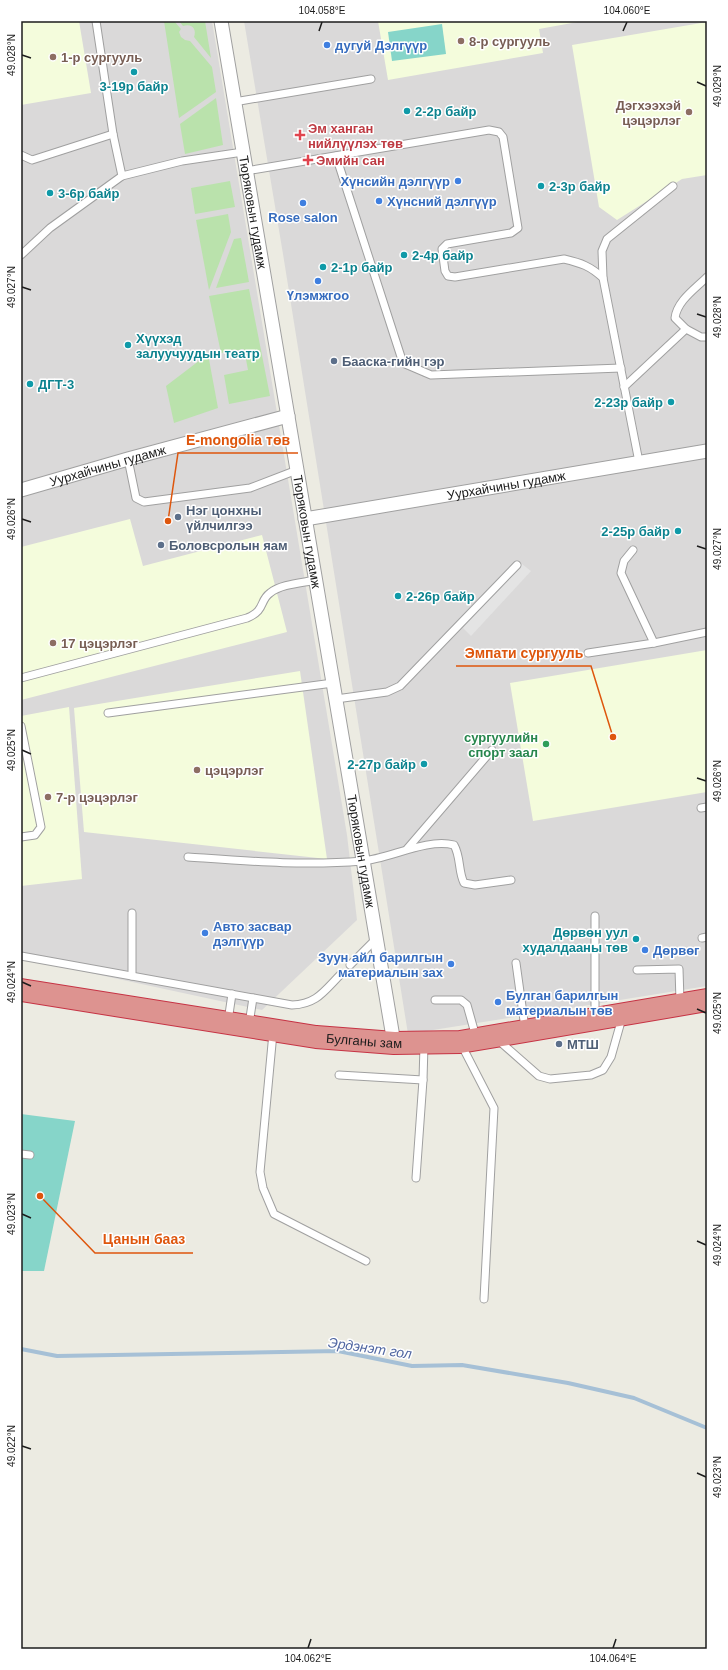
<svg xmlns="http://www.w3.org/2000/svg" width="728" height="1670" font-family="Helvetica,sans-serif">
	<rect width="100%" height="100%" fill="#ecebe2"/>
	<g fill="#dad9d9">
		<polygon points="21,21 212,21 347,835 357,920 262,1010 21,958"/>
		<polygon points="244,21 707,21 707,986 408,1034 283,254"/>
	</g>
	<g fill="#f4fcdc">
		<polygon points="21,21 79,21 91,93 21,105"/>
		<polygon points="378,21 583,21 539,29 543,53 388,80"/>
		<polygon points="707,22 707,175 682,179 617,220 599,207 572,45"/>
		<polygon points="130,519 143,566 262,535 287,632 21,700 21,547"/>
		<polygon points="707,650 707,792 533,821 510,683"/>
		<polygon points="300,671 327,859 84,832 74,708"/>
		<polygon points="69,707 82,879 21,886 21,716"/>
	</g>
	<g fill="#bae2ac">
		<polygon points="164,21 174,21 181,29 179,32 181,37 185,40 190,41 212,67 216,92 179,118"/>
		<path d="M 179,21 L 205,21 L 211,58 L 194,37 C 197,29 192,23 183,26 Z"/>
		<polygon points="216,98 223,145 185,154 180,124"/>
		<polygon points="230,181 235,207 195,214 191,188"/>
		<polygon points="228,214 231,232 209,290 196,220"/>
		<polygon points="241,238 249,282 216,288 234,239"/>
		<polygon points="249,289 270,396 229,404 224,375 248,370 244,349 221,353 209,296"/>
		<polygon points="208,354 218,408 174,423 166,386"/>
	</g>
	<g fill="#86d5c9">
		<polygon points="442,24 446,54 392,61 388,32"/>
		<polygon points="21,1114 75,1121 44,1271 21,1271"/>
	</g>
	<polygon fill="#e4e4e4" points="522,564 531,571 471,636 463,628"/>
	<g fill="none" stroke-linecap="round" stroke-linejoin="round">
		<polyline stroke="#a6c0d6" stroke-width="4" points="21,1349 57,1356 338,1351 412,1366 462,1365 568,1383 634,1398 707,1428"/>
		<defs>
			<g id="lane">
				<polyline points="96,21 113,134 122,176 182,161 243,152"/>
				<polyline points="234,102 371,79"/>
				<polyline points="21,155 32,160 113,134"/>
				<polyline points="336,156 403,363 431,375 621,368"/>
				<path d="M 246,171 L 489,130 L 499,132 L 503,137 L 518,228 L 511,233 L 447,244 L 442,249 L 445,271 L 448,276 L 455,277 L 564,259 C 581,263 590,266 603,278 L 639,462"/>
				<polyline points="21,255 50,228 122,176"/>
				<polyline points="603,278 602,251 607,239 673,186"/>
				<polyline points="686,329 701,337 707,337"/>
				<path d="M 624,387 L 686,329 L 675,318 C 677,301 695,289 707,277"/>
				<polyline points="128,459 136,498 144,502 250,488 297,470"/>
				<polyline points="633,550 624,561 621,573 654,643"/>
				<polyline points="588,653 654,643 707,632"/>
				<path d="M 21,678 L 247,618 C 266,610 259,601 270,593 C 281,584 302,583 316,580"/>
				<polyline points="336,699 387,692 400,686 517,565"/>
				<polyline points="108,713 333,683"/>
				<polyline points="701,808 707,807"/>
				<polyline points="21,837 35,835 41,827 21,726"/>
				<polyline points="407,849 492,750"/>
				<path d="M 188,857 C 246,861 304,866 362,861 C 389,859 426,838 454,845 C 461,857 458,871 464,883 L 475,885 L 511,880"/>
				<polyline points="132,913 132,976"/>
				<polyline points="595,916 595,1016"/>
				<polyline points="702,938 707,937"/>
				<path d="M 21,956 L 292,1005 C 317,1004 324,991 341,974"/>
				<polyline points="516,963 525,1028"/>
				<polyline points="350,965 376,939"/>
				<polyline points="637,970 679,969 680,1001"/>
				<polyline points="435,1000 461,1000 467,1005 476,1037"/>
				<polyline points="228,1021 232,994"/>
				<polyline points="249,1024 253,998"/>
				<polyline points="273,1033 260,1172 263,1188 274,1214 366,1261"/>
				<polyline points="497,1039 539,1076 550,1079 591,1075 603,1070 611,1057 622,1018"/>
				<polyline points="461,1044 494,1108 484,1299"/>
				<polyline points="339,1075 423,1080"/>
				<polyline points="21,1154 30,1155"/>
				<polyline points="416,1178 423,1080 424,1045"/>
			</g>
			<g id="street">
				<path id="s1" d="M 221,21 L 394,1043"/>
				<path id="s2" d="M 21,490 L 128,459 L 288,416"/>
				<path id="s3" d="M 305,519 L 707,451"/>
			</g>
			<g id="highway">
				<path id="s4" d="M 21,990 L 316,1037 L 394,1043 L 460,1042 L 707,1000"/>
			</g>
		</defs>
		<use href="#lane" stroke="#a0a0a0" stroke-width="9"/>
		<use href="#street" stroke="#a0a0a0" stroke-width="15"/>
		<use href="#highway" stroke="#c63344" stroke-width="24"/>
		<use href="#lane" stroke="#fff" stroke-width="7"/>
		<use href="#street" stroke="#fff" stroke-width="13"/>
		<use href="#highway" stroke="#dd9390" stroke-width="22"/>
	</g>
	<path fill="none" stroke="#1c1c1c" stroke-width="1.5" d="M 319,31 L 322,22M 623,31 L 627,22M 22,55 L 31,58M 697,82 L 706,86M 22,287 L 31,290M 697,314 L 706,317M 22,519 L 31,522M 697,546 L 706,549M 22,750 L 31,754M 697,778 L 706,781M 22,982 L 31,986M 697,1009 L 706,1013M 22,1214 L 31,1218M 697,1241 L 706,1245M 22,1446 L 31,1449M 697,1473 L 706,1477M 308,1648 L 311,1639M 613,1648 L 616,1639"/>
	<g fill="#8d6e63" stroke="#fff" stroke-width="1.5">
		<circle cx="461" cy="41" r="4"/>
		<circle cx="53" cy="57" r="4"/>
		<circle cx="689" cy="112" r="4"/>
		<circle cx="53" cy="643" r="4"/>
		<circle cx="197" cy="770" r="4"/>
		<circle cx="48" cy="797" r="4"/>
	</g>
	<g fill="#3f7fe0" stroke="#fff" stroke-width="1.5">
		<circle cx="327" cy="45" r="4"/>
		<circle cx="458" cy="181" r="4"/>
		<circle cx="379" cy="201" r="4"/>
		<circle cx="303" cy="203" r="4"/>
		<circle cx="318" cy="281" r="4"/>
		<circle cx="205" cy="933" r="4"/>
		<circle cx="645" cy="950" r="4"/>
		<circle cx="451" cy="964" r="4"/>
		<circle cx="498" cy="1002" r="4"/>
	</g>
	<g fill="#0f9aa8" stroke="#fff" stroke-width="1.5">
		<circle cx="134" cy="72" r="4"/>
		<circle cx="407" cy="111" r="4"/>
		<circle cx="541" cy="186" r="4"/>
		<circle cx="50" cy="193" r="4"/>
		<circle cx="404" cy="255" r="4"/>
		<circle cx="323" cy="267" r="4"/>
		<circle cx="128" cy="345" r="4"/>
		<circle cx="30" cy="384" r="4"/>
		<circle cx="671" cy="402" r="4"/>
		<circle cx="678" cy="531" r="4"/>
		<circle cx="398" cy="596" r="4"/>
		<circle cx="424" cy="764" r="4"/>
		<circle cx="636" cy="939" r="4"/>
	</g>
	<g fill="#e0444e" stroke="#fff" stroke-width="1.5">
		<path d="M298 129h4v4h4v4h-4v4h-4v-4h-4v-4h4z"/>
		<path d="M306 154h4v4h4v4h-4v4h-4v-4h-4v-4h4z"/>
	</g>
	<g fill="#5c6f8a" stroke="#fff" stroke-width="1.5">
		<circle cx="334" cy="361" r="4"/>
		<circle cx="178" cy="517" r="4"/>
		<circle cx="161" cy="545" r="4"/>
		<circle cx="559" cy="1044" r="4"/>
	</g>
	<circle fill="#2e9e5b" stroke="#fff" stroke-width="1.5" cx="546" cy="744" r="4"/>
	<g text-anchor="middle" stroke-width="3" stroke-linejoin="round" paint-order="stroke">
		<g font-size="13" font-weight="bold" fill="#785e54" stroke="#fff" text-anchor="start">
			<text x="469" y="46">8-р сургууль</text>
			<text x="61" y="62">1-р сургууль</text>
			<text x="681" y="110" text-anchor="end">Дэгхээхэй<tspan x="681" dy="15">цэцэрлэг</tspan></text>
			<text x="61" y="648">17 цэцэрлэг</text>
			<text x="205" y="775">цэцэрлэг</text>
			<text x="56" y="802">7-р цэцэрлэг</text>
		</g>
		<g font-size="13" font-weight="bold" fill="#366cbe" stroke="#fff" text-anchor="start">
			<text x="335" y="50">дугуй Дэлгүүр</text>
			<text x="450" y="186" text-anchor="end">Хүнсийн дэлгүүр</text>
			<text x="387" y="206">Хүнсний дэлгүүр</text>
			<text x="303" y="222" text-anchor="middle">Rose salon</text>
			<text x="318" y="300" text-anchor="middle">Үлэмжгоо</text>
			<text x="213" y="931">Авто засвар<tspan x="213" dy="15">дэлгүүр</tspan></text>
			<text x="653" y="955">Дөрвөг</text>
			<text x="443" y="962" text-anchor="end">Зуун айл барилгын<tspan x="443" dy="15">материалын зах</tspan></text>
			<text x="506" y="1000">Булган барилгын<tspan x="506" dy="15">материалын төв</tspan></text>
		</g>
		<g font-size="13" font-weight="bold" fill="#0d838f" stroke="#fff" text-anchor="start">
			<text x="134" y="91" text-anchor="middle">3-19р байр</text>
			<text x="415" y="116">2-2р байр</text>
			<text x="549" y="191">2-3р байр</text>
			<text x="58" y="198">3-6р байр</text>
			<text x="412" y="260">2-4р байр</text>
			<text x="331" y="272">2-1р байр</text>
			<text x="136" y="343">Хүүхэд<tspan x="136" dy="15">залуучуудын театр</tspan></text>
			<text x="38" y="389">ДГТ-3</text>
			<text x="663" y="407" text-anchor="end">2-23р байр</text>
			<text x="670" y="536" text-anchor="end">2-25р байр</text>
			<text x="406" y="601">2-26р байр</text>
			<text x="416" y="769" text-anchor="end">2-27р байр</text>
			<text x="628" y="937" text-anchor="end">Дөрвөн уул<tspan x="628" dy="15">худалдааны төв</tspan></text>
		</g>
		<g font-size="13" font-weight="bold" fill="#be3a42" stroke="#fff" text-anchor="start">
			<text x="308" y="133">Эм ханган<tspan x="308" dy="15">нийлүүлэх төв</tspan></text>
			<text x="316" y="165">Эмийн сан</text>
		</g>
		<g font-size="13" fill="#1c1c1c" stroke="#fff">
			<text dy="5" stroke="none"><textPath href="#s1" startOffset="194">Тюряковын гудамж</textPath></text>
			<text dy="5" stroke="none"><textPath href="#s2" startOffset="90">Уурхайчины гудамж</textPath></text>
			<text dy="5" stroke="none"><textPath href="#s3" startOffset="204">Уурхайчины гудамж</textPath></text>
			<text dy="5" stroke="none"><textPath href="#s1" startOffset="518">Тюряковын гудамж</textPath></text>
			<text dy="5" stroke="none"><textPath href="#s1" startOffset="842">Тюряковын гудамж</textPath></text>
			<text dy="5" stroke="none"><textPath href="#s4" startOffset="347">Булганы зам</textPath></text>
		</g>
		<g font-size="13" font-weight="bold" fill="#4e5e75" stroke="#fff" text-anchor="start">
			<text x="342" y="366">Бааска-гийн гэр</text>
			<text x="186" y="515">Нэг цонхны<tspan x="186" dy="15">үйлчилгээ</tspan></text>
			<text x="169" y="550">Боловсролын яам</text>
			<text x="567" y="1049">МТШ</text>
		</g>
		<g font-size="13" font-weight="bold" fill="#27864d" stroke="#fff" text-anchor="end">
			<text x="538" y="742">сургуулийн<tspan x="538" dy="15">спорт заал</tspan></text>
		</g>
		<g font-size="14" font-style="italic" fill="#5167a2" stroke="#fff">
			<text transform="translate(370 1348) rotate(8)" y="5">Эрдэнэт гол</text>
		</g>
	</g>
	<path fill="none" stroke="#de560d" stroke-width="1.5" d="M168 521L178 453H298M613 737L591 666H456M40 1196L95 1253H193"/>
	<g fill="#de560d" stroke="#fff" stroke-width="1.5">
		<circle cx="168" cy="521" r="4"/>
		<circle cx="613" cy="737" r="4"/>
		<circle cx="40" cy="1196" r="4"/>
	</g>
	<g font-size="14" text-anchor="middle" font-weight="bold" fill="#de560d" stroke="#fff" stroke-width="3" stroke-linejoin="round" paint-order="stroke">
		<text x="238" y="445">E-mongolia төв</text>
		<text x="524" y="658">Эмпати сургууль</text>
		<text x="144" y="1244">Цанын бааз</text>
	</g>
	<rect width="728" height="1670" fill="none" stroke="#ffffff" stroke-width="44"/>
	<rect x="22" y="22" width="684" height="1626" fill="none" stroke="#1c1c1c" stroke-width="1.5"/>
	<g font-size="10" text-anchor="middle" fill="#1c1c1c">
		<text x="322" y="14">104.058°E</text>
		<text x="627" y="14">104.060°E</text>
		<text transform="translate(11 55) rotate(-90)" y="4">49.028°N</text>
		<text transform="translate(717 86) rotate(-90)" y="4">49.029°N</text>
		<text transform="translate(11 287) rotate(-90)" y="4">49.027°N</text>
		<text transform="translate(717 317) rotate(-90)" y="4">49.028°N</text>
		<text transform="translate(11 519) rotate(-90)" y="4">49.026°N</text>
		<text transform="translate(717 549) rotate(-90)" y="4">49.027°N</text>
		<text transform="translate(11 750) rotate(-90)" y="4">49.025°N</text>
		<text transform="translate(717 781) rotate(-90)" y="4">49.026°N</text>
		<text transform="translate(11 982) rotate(-90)" y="4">49.024°N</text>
		<text transform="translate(717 1013) rotate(-90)" y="4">49.025°N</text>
		<text transform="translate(11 1214) rotate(-90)" y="4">49.023°N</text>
		<text transform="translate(717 1245) rotate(-90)" y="4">49.024°N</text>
		<text transform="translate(11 1446) rotate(-90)" y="4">49.022°N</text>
		<text transform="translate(717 1477) rotate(-90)" y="4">49.023°N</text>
		<text x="308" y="1662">104.062°E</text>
		<text x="613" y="1662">104.064°E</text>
	</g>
</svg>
